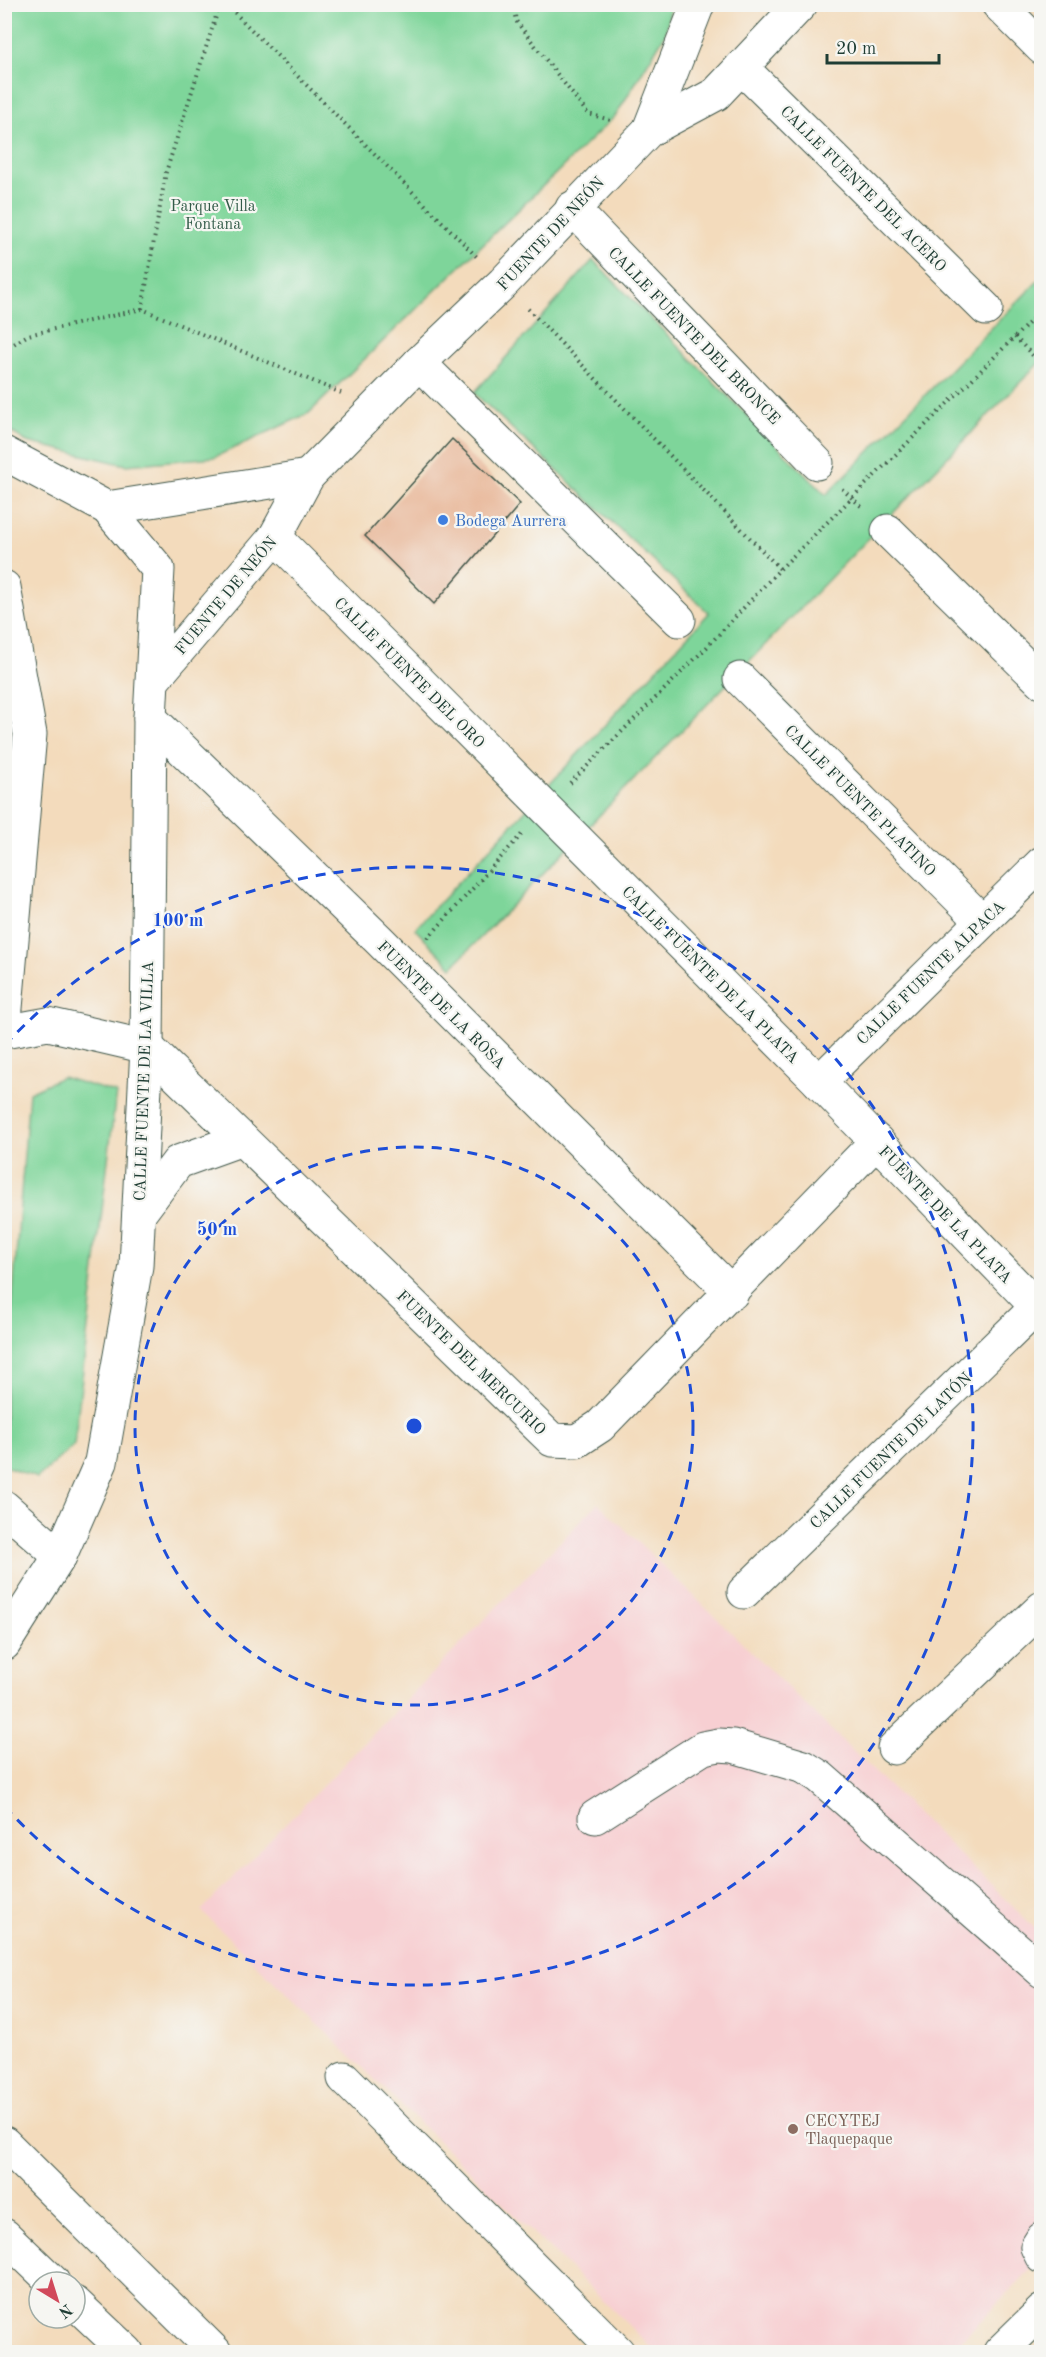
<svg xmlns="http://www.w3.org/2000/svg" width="1046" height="2357" font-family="'Old Standard TT',serif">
	<rect width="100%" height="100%" fill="#f6f6f2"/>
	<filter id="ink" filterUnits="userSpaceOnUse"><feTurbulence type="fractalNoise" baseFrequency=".0167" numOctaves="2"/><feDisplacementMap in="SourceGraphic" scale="12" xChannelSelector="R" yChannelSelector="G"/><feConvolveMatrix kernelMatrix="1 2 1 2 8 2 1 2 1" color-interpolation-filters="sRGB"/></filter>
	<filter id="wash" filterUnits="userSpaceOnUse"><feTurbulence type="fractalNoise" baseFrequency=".008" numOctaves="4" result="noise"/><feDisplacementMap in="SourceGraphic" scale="24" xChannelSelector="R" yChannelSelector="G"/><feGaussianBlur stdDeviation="1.35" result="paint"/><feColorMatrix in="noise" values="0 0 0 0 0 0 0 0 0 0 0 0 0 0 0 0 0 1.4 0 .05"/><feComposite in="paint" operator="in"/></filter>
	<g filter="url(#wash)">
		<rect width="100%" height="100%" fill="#f3dbbc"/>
		<polygon fill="#f7cfd2" points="598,1503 1041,1934 1041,2259 950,2352 656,2352 201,1911"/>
		<g fill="#7ed59a" stroke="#4e8967" stroke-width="1.5">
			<polygon points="4,5 5,4 671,5 666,33 616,115 309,413 215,457 126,465 27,442 5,428"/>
			<polygon points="593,260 826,495 1041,278 1041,361 452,967 415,929 709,613 474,393"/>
			<polygon points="62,1077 116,1093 74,1445 37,1478 5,1466 5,1395 29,1092"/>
		</g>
		<g id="blocks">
			<polygon fill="#e8b697" points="452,439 520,504 434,604 365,536"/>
		</g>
	</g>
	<g filter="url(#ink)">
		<use href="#blocks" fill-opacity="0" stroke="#3f5548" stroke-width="1.5"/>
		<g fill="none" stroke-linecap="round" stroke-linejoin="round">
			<defs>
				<g id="minor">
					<polyline points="998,4 1042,48"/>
					<polyline points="741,67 986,309"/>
					<polyline points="649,130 698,4"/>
					<polyline points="572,208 817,463"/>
					<polyline points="419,363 679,620"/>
					<polyline points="4,453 107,508 158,569 150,718 147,1047 136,1266 101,1462 60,1556 4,1644"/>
					<polyline points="107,508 308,476"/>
					<polyline points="888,531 1042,682"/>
					<polyline points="275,537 819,1082 1042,1312"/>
					<polyline points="4,587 30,734 4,1031"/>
					<polyline points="154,679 275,537 308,476 419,363 503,283 649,130 716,94 801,4"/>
					<polyline points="740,679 982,921"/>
					<polyline points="150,718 379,940 732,1293"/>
					<polyline points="4,1032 48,1024 147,1047 552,1440 577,1441 600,1426 877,1141"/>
					<polyline points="819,1082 1042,863"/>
					<polyline points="139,1214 178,1162 242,1139"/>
					<polyline points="4,1507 60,1556"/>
					<polyline points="744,1592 1036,1308"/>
					<polyline points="894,1748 1042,1608"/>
					<polyline points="595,1817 703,1748 719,1745 733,1746 804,1767 820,1777 1042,1971"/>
					<polyline points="344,2078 618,2352"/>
					<polyline points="4,2143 215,2352"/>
					<polyline points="4,2235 53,2282"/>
					<polyline points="1042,2239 1037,2247 1042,2257"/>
					<polyline points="75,2303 127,2352"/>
					<polyline points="1000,2352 1042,2311"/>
				</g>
			</defs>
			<use href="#minor" stroke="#3f5548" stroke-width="35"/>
			<g stroke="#3f5548" stroke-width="4" stroke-dasharray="1.5 4.5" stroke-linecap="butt">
				<polyline points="226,4 478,258"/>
				<polyline points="513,4 516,21 588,114 611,120"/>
				<polyline points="142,309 166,172 220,4"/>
				<polyline points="528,309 780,569"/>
				<polyline points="1015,337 1042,365"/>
				<polyline points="4,350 28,335 142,309 341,393"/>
				<polyline points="842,489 863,508"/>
				<polyline points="570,783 707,647 780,569 1042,310"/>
				<polyline points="428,938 522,834"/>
			</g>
			<use href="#minor" stroke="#fff" stroke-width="33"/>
		</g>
	</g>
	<g fill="none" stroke="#1d4ed8" stroke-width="3" stroke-dasharray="10 8">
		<circle cx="414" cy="1426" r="279"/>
		<path d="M5 1045A559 559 0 1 1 5 1807"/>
	</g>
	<circle fill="#3f7fe0" stroke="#f6f6f2" stroke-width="2" cx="443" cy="520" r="6"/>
	<circle fill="#8d6e63" stroke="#f6f6f2" stroke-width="2" cx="793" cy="2129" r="6"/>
	<g text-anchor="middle" stroke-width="4.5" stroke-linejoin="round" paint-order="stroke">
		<g font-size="16" fill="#1f3d34" stroke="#f6f6f2">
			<text transform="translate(864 188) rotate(45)" y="6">CALLE FUENTE DEL ACERO</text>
			<text transform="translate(550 233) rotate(-47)" y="6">FUENTE DE NEÓN</text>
			<text transform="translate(695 335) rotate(46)" y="6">CALLE FUENTE DEL BRONCE</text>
			<text transform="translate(225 595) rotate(-50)" y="6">FUENTE DE NEÓN</text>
			<text transform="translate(410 672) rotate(45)" y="6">CALLE FUENTE DEL ORO</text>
			<text transform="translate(861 800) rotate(45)" y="6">CALLE FUENTE PLATINO</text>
			<text transform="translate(930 972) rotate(-44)" y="6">CALLE FUENTE ALPACA</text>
			<text transform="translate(711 974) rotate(45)" y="6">CALLE FUENTE DE LA PLATA</text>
			<text transform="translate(442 1004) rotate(45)" y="6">FUENTE DE LA ROSA</text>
			<text transform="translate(143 1081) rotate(-88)" y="6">CALLE FUENTE DE LA VILLA</text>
			<text transform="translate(946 1214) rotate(46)" y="6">FUENTE DE LA PLATA</text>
			<text transform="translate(472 1362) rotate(44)" y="6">FUENTE DEL MERCURIO</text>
			<text transform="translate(890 1450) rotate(-44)" y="6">CALLE FUENTE DE LATÓN</text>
		</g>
		<g font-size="16" fill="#325b48" stroke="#f6f6f2">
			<text x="213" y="211">Parque Villa<tspan x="213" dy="18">Fontana</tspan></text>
		</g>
		<g font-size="16" fill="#366cbe" stroke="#f6f6f2" text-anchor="start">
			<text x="455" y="526">Bodega Aurrera</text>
		</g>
		<g font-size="16" fill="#785e54" stroke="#f6f6f2" text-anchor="start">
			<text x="805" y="2126">CECYTEJ<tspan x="805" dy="18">Tlaquepaque</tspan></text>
		</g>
	</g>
	<circle cx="414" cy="1426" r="9" fill="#1d4ed8" stroke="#f6f6f2" stroke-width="3"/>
	<g font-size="18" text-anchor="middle" font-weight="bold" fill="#1d4ed8" stroke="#f6f6f2" stroke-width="4.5" stroke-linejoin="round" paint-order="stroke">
		<text x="178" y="926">100 m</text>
		<text x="217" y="1235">50 m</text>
	</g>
	<rect width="1046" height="2357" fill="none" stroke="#f6f6f2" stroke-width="24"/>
	<g transform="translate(57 2300) rotate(142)"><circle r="28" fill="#f6f6f2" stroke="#a0aca6" stroke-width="1.5"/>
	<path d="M0-4.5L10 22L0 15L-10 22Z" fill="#d1495b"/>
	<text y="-9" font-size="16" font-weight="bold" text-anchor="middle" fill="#1f3d34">N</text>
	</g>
	<path d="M827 54v9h112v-9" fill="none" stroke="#1f3d34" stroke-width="3"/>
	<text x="836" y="54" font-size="18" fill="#1f3d34" stroke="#f6f6f2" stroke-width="4.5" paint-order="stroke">20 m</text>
</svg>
